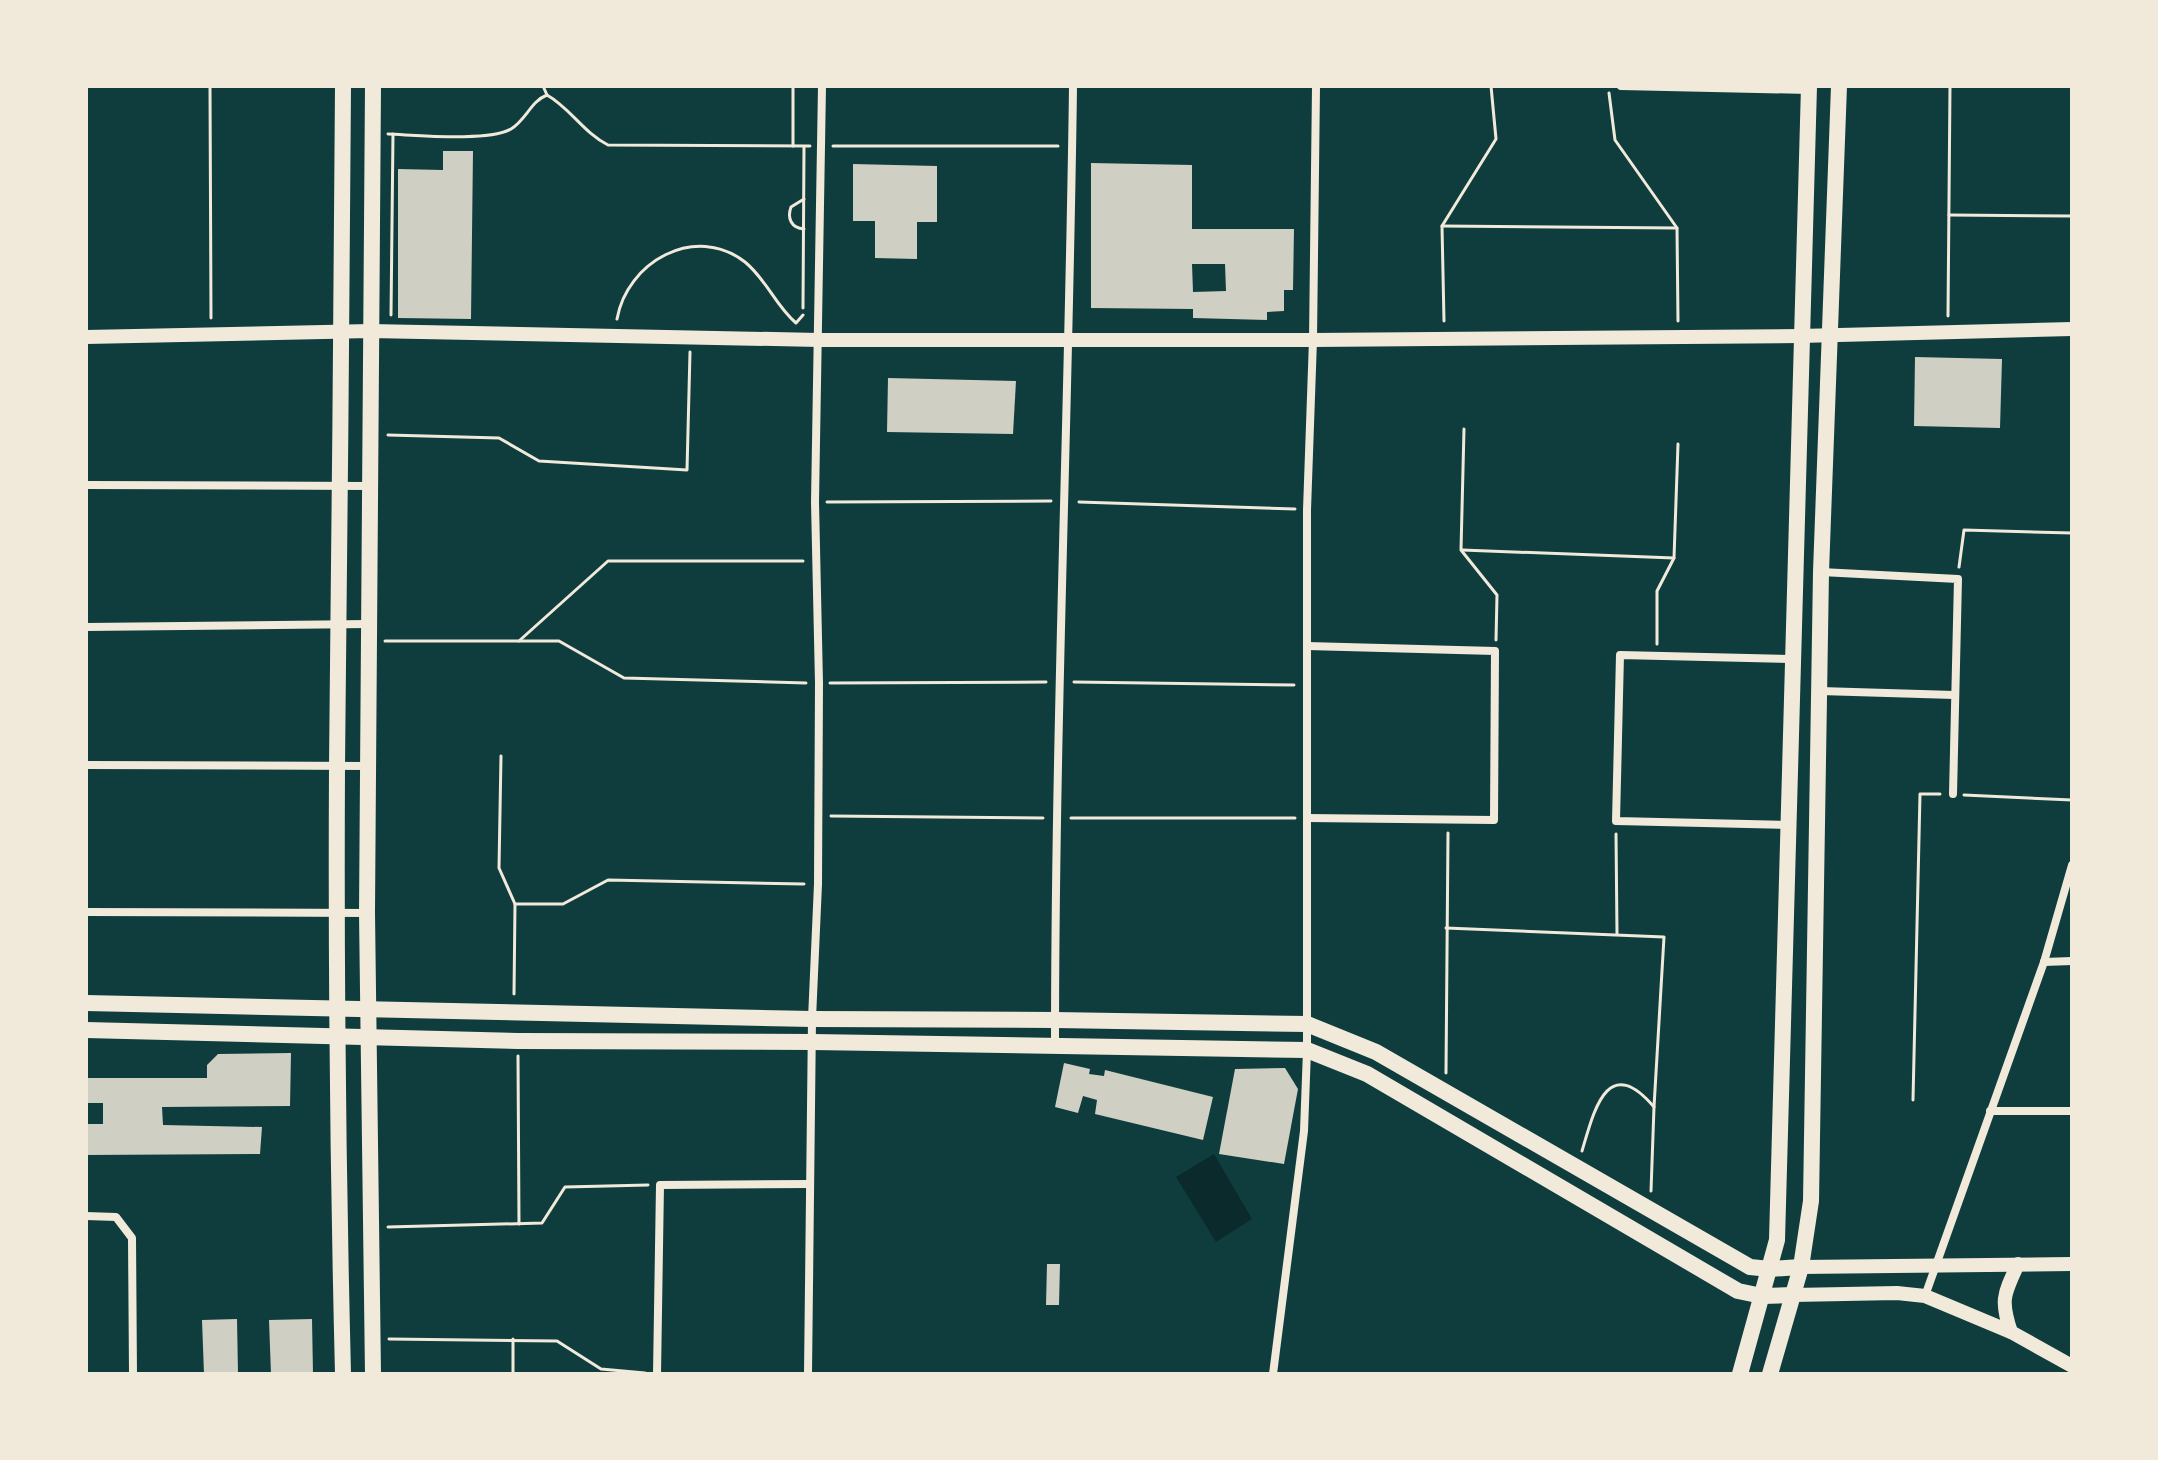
<svg xmlns="http://www.w3.org/2000/svg" width="2158" height="1460" font-family="Georgia,serif">
	<rect width="100%" height="100%" fill="#0f3d3e"/>
	<polygon fill="#0a2a2b" points="1214,1154 1252,1219 1216,1242 1176,1177"/>
	<g fill="#cfcfc3" fill-rule="evenodd">
		<polygon points="443,151 473,151 471,319 398,318 398,169 443,170"/>
		<path d="M 1091,163 L 1192,165 L 1192,229 L 1294,229 L 1293,290 L 1284,290 L 1284,311 L 1267,312 L 1267,320 L 1193,318 L 1193,309 L 1091,308 ZM 1192,264 L 1225,264 L 1226,291 L 1193,292 Z"/>
		<polygon points="853,164 937,166 937,222 917,222 917,259 875,258 875,221 853,221"/>
		<polygon points="1915,357 2002,359 2000,428 1914,426"/>
		<polygon points="888,378 1016,381 1013,434 887,432"/>
		<polygon points="291,1053 290,1106 162,1107 163,1125 262,1127 260,1154 86,1155 86,1124 103,1124 103,1103 86,1103 86,1078 207,1078 207,1065 218,1054"/>
		<polygon points="1064,1063 1090,1069 1089,1074 1104,1076 1105,1070 1213,1097 1203,1140 1095,1114 1097,1100 1083,1096 1078,1113 1055,1107"/>
		<polygon points="1285,1068 1298,1089 1284,1164 1219,1154 1235,1069"/>
		<polygon points="1047,1264 1060,1264 1059,1305 1046,1305"/>
		<polygon points="237,1319 238,1374 204,1374 202,1320"/>
		<polygon points="312,1319 313,1374 271,1374 269,1320"/>
	</g>
	<g fill="none" stroke-linecap="round" stroke-linejoin="round">
		<g stroke="#f1e9da" stroke-width="3">
			<polyline points="210,86 211,318"/>
			<polyline points="543,86 547,95"/>
			<polyline points="793,86 793,146"/>
			<polyline points="1609,93 1615,140 1677,228 1678,321"/>
			<path d="M 388,134 C 416,135 489,142 511,129 C 526,120 531,101 547,95 C 570,108 584,133 608,145 L 810,146"/>
			<polyline points="833,146 1058,146"/>
			<polyline points="1949,215 2072,216"/>
			<polyline points="1442,226 1677,228"/>
			<path d="M 804,229 C 791,228 787,218 791,207 L 804,199"/>
			<polyline points="803,308 804,147"/>
			<polyline points="391,315 393,134"/>
			<polyline points="1948,316 1950,86"/>
			<path d="M 617,319 C 627,262 695,223 745,262 C 767,280 775,305 796,323 L 803,315"/>
			<polyline points="1444,321 1442,226 1496,139 1491,86"/>
			<polyline points="1464,429 1461,550 1497,595 1496,640"/>
			<polyline points="388,435 499,438 539,461 687,470 690,352"/>
			<polyline points="827,502 1051,501"/>
			<polyline points="1079,502 1295,509"/>
			<polyline points="1462,550 1674,558"/>
			<polyline points="1959,567 1964,530 2072,533"/>
			<polyline points="385,641 519,641 608,561 803,561"/>
			<polyline points="519,641 559,641 624,678 806,683"/>
			<polyline points="1657,644 1657,591 1674,558 1678,444"/>
			<polyline points="1074,682 1294,685"/>
			<polyline points="830,683 1046,682"/>
			<polyline points="501,756 499,868 515,904 514,994"/>
			<polyline points="1964,795 2072,800"/>
			<polyline points="831,816 1043,818"/>
			<polyline points="1071,818 1295,818"/>
			<polyline points="1616,834 1617,934"/>
			<polyline points="515,904 563,904 608,880 804,884"/>
			<polyline points="1446,928 1664,937 1654,1107"/>
			<polyline points="518,1056 519,1224"/>
			<polyline points="1446,1073 1448,833"/>
			<polyline points="1913,1100 1920,794 1940,794"/>
			<path d="M 1582,1151 C 1594,1111 1607,1052 1654,1107 L 1651,1191"/>
			<polyline points="388,1227 542,1223 565,1187 648,1185"/>
			<polyline points="389,1339 557,1341 601,1369 645,1373"/>
			<polyline points="513,1339 513,1374"/>
		</g>
		<g stroke="#f1e9da" stroke-width="8">
			<polyline points="1621,86 1809,90"/>
			<polyline points="86,485 370,486"/>
			<polyline points="1821,572 1958,579 1953,794"/>
			<polyline points="86,627 369,624"/>
			<polyline points="1307,646 1495,651 1494,820 1307,818"/>
			<polyline points="1820,691 1954,695"/>
			<polyline points="86,765 368,766"/>
			<polyline points="1790,825 1616,821 1620,655 1793,659"/>
			<polyline points="86,912 367,913"/>
			<polyline points="2044,962 2072,961"/>
			<path d="M 1055,1045 C 1055,726 1069,406 1073,86"/>
			<polyline points="1990,1111 2072,1111"/>
			<polyline points="86,1216 116,1217 132,1238 133,1374"/>
			<polyline points="1925,1296 2044,962 2072,865"/>
			<polyline points="657,1374 660,1185 810,1184"/>
			<polyline points="808,1374 812,1019 818,884 819,683 815,502 822,86"/>
			<polyline points="1273,1374 1304,1131 1307,1050 1307,510 1313,340 1316,86"/>
		</g>
		<g stroke="#f1e9da" stroke-width="14">
			<polyline points="86,337 370,331 819,340 1313,340 1800,336 2072,329"/>
			<polyline points="1801,1267 2072,1264"/>
			<polyline points="1793,1295 1897,1293 1925,1296 2011,1332 2072,1366"/>
			<path d="M 2011,1332 C 2000,1300 2004,1294 2018,1264"/>
		</g>
		<g stroke="#f1e9da" stroke-width="16">
			<polyline points="373,86 367,913 373,1374"/>
			<polyline points="86,1003 812,1019 1055,1020 1307,1024 1376,1052 1750,1267 1770,1269 1801,1267"/>
			<polyline points="86,1030 518,1041 813,1042 1307,1050 1367,1074 1738,1291 1762,1296 1793,1295"/>
			<path d="M 343,1374 C 338,1171 336,968 337,766 C 338,539 343,313 343,86"/>
			<polyline points="1740,1374 1777,1240 1809,86"/>
			<polyline points="1770,1374 1801,1267 1811,1201 1821,572 1839,86"/>
		</g>
	</g>
	<rect width="2158" height="1460" fill="none" stroke="#f1e9da" stroke-width="176"/>
</svg>
